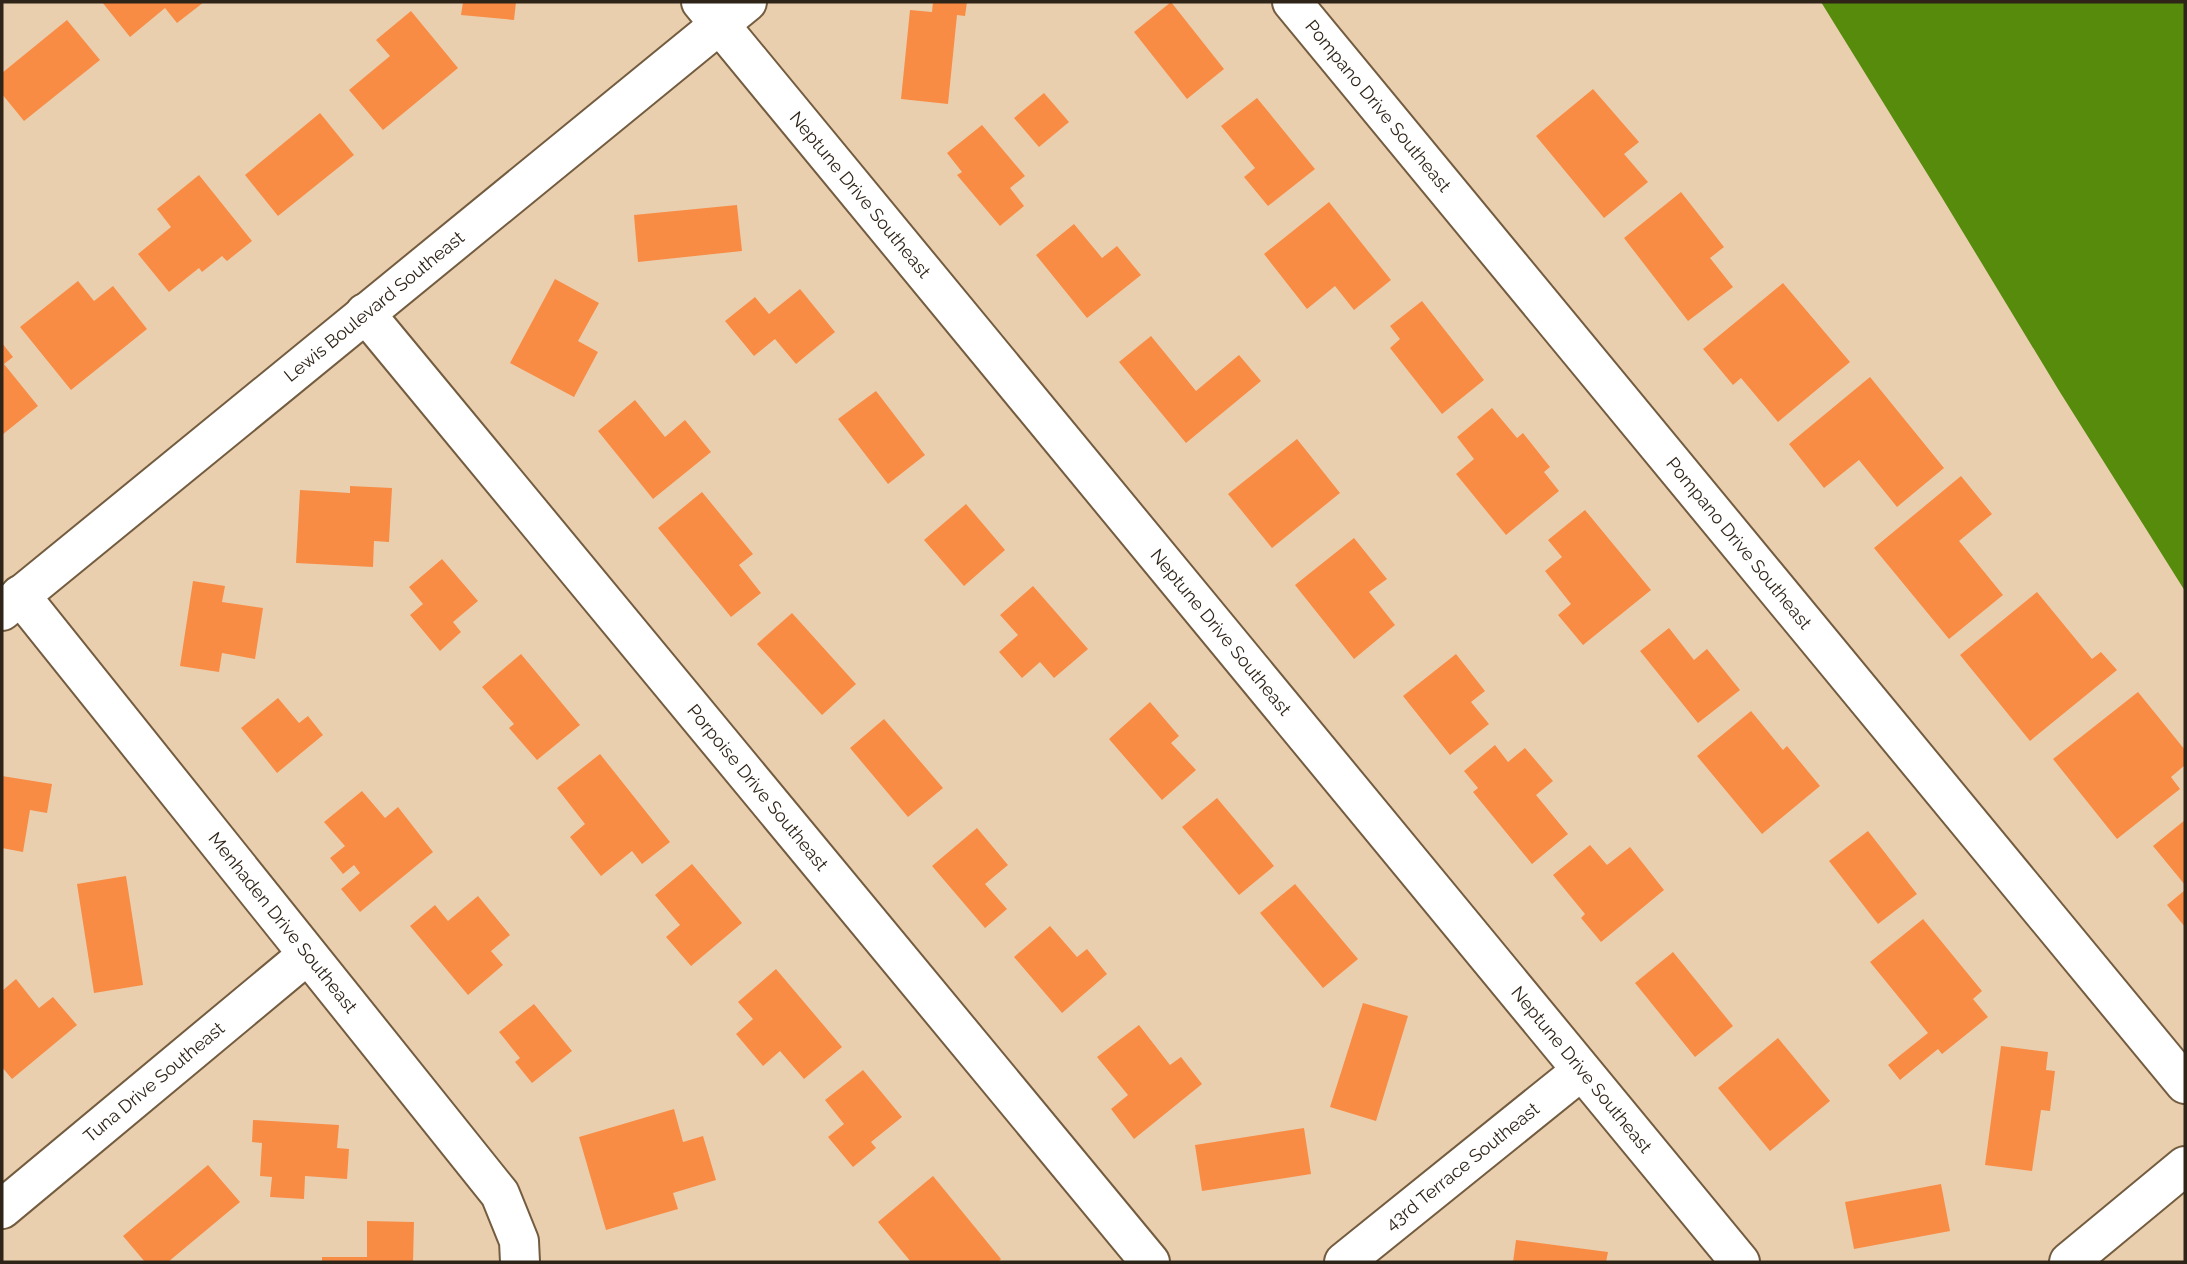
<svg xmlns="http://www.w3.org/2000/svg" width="2187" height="1264" font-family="Raleway,sans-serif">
	<rect width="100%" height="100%" fill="#eacfaf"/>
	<polygon fill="#568b0b" points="1821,2 2185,2 2185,591 2058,389 1941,196"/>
	<g fill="#f88c45">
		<polygon points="102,2 204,2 177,23 165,8 130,37"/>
		<polygon points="463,2 516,2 514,20 461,15"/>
		<polygon points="933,2 967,2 965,16 957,15 948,104 901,99 910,10 932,12"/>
		<polygon points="1171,2 1224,69 1187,99 1134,32"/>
		<polygon points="411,11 458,68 383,130 349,90 390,56 376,40"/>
		<polygon points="67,20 100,60 24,121 2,94 2,73"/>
		<polygon points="1593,89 1639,142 1624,154 1648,182 1604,218 1536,136"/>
		<polygon points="1044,93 1069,122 1039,147 1014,118"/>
		<polygon points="1257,98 1315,169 1268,206 1244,177 1255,168 1221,126"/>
		<polygon points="320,113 354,155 278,216 245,175"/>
		<polygon points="982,125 1025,176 1010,188 1024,206 1000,226 957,175 962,172 947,153"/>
		<polygon points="199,175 252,241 227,261 222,256 202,272 199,268 169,292 138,254 171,227 157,209"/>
		<polygon points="1681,192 1724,247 1710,258 1733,287 1688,321 1624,238"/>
		<polygon points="1329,202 1391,280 1354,310 1335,286 1307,309 1264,254"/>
		<polygon points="737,205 742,251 638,262 634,215"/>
		<polygon points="1074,224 1102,258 1117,246 1141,275 1087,318 1036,255"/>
		<polygon points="555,279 599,303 578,341 598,352 574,397 510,363"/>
		<polygon points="78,281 94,301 113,286 147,329 71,390 20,327"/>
		<polygon points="1783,283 1850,362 1778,422 1741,378 1733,385 1703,349"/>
		<polygon points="800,289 835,332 796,364 775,339 754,356 725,321 755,297 769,314"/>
		<polygon points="1422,301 1484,380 1442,414 1390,348 1400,339 1390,326"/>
		<polygon points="1151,336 1196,391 1239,355 1261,381 1186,443 1119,362"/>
		<polygon points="2,343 13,357 4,364 38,406 2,435"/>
		<polygon points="1870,377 1944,468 1897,507 1859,460 1824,488 1789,444"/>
		<polygon points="876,391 925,455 888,484 838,419"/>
		<polygon points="635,400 665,437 685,420 711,452 653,499 598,431"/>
		<polygon points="1492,408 1517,438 1523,433 1550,467 1544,472 1559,491 1506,535 1456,474 1474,459 1457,437"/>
		<polygon points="1297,439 1340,493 1272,548 1228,494"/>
		<polygon points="1961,476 1992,514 1959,541 2003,595 1949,639 1874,548"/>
		<polygon points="350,486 392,488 389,542 374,541 373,567 296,563 300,490 350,493"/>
		<polygon points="702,492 753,554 739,565 761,593 731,617 658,528"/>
		<polygon points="966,504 1005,550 964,586 924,540"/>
		<polygon points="1585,510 1651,590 1583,645 1558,615 1571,604 1545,571 1562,557 1548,540"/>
		<polygon points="1354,538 1387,579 1369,592 1395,625 1354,659 1295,585"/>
		<polygon points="442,559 478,601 453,622 461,632 440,651 410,615 423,604 409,587"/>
		<polygon points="193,581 225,586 222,602 263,608 255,659 222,653 219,672 180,666"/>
		<polygon points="1033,586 1088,649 1054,678 1040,662 1022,678 999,652 1018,635 1000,615"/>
		<polygon points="2037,592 2092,659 2101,652 2117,670 2030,741 1960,655"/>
		<polygon points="792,613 856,684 822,715 757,644"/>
		<polygon points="1669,628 1694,660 1707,649 1740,690 1698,723 1640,651"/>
		<polygon points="521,654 580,725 537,760 509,728 514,724 482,687"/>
		<polygon points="1456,654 1485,691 1471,702 1489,724 1450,755 1403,696"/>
		<polygon points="2138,692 2185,750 2185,765 2171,777 2180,789 2117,839 2053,759"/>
		<polygon points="278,698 299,723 308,716 323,735 277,773 241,728"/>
		<polygon points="1150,702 1179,736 1171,743 1196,770 1162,800 1109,739"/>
		<polygon points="1751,711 1783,750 1787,746 1820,786 1762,834 1697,756"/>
		<polygon points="884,719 943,788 908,817 850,748"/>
		<polygon points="1495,745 1508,762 1525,748 1553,781 1536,795 1568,834 1532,864 1473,792 1478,788 1464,771"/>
		<polygon points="600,754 670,842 642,864 632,851 601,876 570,837 585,824 557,788"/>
		<polygon points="2,776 52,784 47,813 30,810 23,852 2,848"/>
		<polygon points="362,791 385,818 398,807 433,852 360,912 341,889 360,873 354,865 343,874 330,858 345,846 324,822"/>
		<polygon points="1217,798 1274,866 1239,895 1182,827"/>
		<polygon points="2185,820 2185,885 2153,846"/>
		<polygon points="977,828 1008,865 985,884 1007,909 985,928 932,866"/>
		<polygon points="1868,831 1917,894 1878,924 1829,861"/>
		<polygon points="1590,845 1607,865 1630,847 1664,890 1601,942 1581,918 1585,914 1553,875"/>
		<polygon points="692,864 742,923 691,966 666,937 680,925 655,895"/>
		<polygon points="126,876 143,985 94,993 77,884"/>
		<polygon points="1295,884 1358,959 1323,988 1260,913"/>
		<polygon points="2185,890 2185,927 2167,905"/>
		<polygon points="478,896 510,935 491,951 503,965 468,995 410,926 435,905 448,921"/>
		<polygon points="1923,919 1982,991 1973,999 1988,1017 1942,1054 1938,1049 1900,1080 1888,1065 1928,1033 1870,962"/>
		<polygon points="1050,926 1077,957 1087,949 1107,974 1062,1013 1014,957"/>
		<polygon points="1673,952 1733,1026 1695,1057 1635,983"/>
		<polygon points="776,969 842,1047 804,1079 780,1051 763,1066 736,1034 753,1019 738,1002"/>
		<polygon points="16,979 39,1008 53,997 77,1025 12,1079 2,1067 2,991"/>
		<polygon points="1363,1003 1408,1016 1376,1121 1330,1107"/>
		<polygon points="534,1004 572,1051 532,1083 515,1062 520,1058 499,1032"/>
		<polygon points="1139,1025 1170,1065 1181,1057 1202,1084 1134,1139 1111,1109 1128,1095 1097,1057"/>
		<polygon points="1778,1038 1830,1101 1770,1151 1718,1088"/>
		<polygon points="2001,1046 2048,1052 2046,1070 2055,1071 2050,1111 2041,1110 2032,1171 1985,1165"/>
		<polygon points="863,1070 902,1117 871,1142 876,1148 853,1167 828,1137 844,1124 825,1100"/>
		<polygon points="674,1109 683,1142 703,1136 716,1180 673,1193 678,1209 606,1230 579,1137"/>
		<polygon points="253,1120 339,1125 337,1148 349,1149 347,1179 305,1176 304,1199 270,1197 272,1177 260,1176 262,1143 252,1142"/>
		<polygon points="1304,1128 1311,1174 1202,1191 1195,1145"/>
		<polygon points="208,1165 240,1202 168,1262 145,1262 123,1236"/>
		<polygon points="933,1176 1001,1259 998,1262 911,1262 878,1222"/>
		<polygon points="1941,1184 1950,1231 1854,1249 1845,1202"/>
		<polygon points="367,1221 414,1222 413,1262 322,1262 322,1257 367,1257"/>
		<polygon points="1516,1240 1608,1252 1606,1262 1513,1262"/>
	</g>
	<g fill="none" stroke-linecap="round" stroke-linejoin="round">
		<defs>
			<g id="minor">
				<path id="s1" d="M 701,2 L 1740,1262"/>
				<path id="s2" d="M 1292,2 L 2185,1084"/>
				<path id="s3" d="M 365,313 L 1150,1262"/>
				<path id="s4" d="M 20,595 L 500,1194 L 519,1241 L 520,1262"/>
				<path id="s5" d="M 2,611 L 747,2"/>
				<path id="s6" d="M 2,1209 L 307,955"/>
				<path id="s7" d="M 1344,1262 L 1581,1071"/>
				<polyline points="2069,1262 2185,1166"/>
			</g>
		</defs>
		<use href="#minor" stroke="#735c3f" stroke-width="42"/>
		<use href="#minor" stroke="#fff" stroke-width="38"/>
	</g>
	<g text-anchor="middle" stroke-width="7" stroke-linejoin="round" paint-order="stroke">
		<g font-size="18" fill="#2f2418" stroke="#f7dcbc">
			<text dy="6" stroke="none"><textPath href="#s2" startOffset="135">Pompano Drive Southeast</textPath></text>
			<text dy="6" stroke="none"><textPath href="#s1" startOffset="250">Neptune Drive Southeast</textPath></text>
			<text dy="6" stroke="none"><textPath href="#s5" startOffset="481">Lewis Boulevard Southeast</textPath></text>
			<text dy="6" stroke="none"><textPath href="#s2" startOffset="702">Pompano Drive Southeast</textPath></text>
			<text dy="6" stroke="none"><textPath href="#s1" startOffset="817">Neptune Drive Southeast</textPath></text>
			<text dy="6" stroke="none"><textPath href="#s3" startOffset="616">Porpoise Drive Southeast</textPath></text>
			<text dy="6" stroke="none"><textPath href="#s4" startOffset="420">Menhaden Drive Southeast</textPath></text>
			<text dy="6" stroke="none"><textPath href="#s1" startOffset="1384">Neptune Drive Southeast</textPath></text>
			<text dy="6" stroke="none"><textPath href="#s6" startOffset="198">Tuna Drive Southeast</textPath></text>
			<text dy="6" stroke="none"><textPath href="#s7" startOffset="152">43rd Terrace Southeast</textPath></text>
		</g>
	</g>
	<rect width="2187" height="1264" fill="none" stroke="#2f2418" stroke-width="7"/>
</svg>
